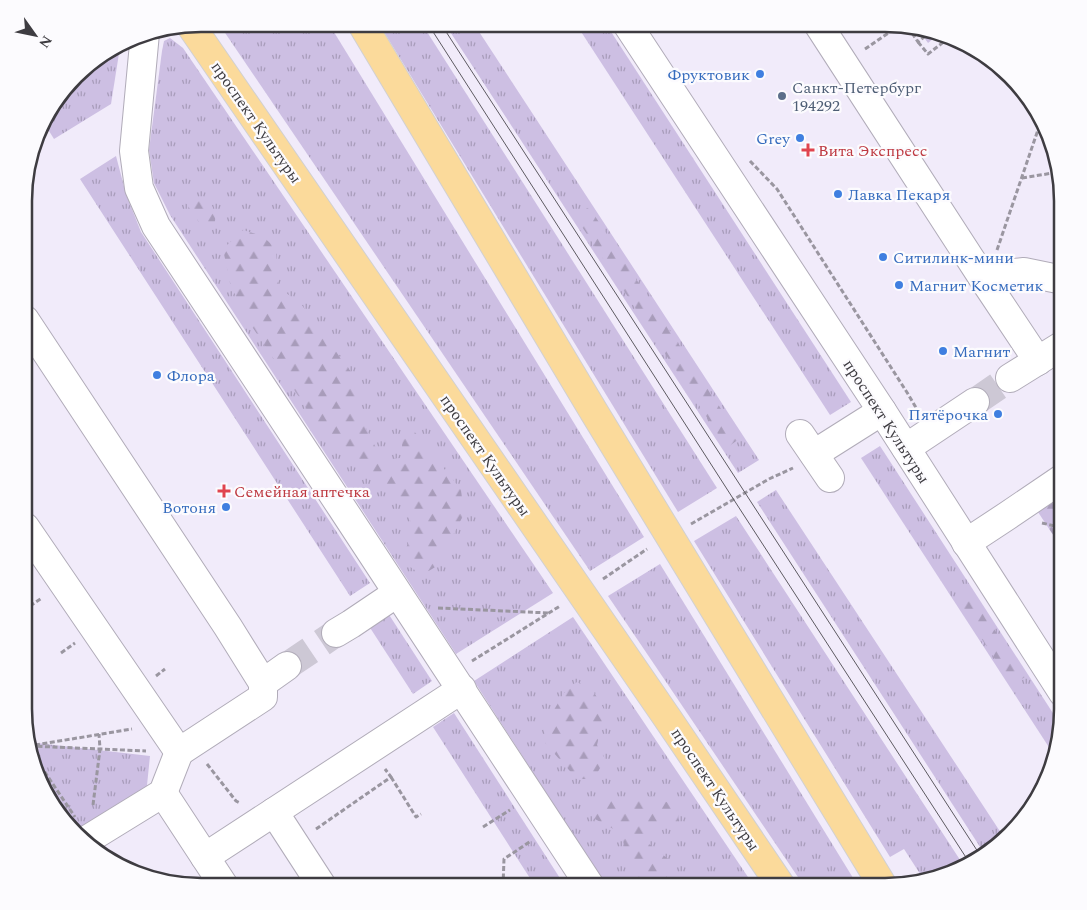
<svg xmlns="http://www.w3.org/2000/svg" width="1087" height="910" font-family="Spectral,serif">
	<defs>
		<pattern id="grass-tufts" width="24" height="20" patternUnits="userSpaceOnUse" patternTransform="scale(1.25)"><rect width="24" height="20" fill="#cdbfe3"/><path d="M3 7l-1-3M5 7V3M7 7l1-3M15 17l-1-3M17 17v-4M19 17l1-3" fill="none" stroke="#a89cba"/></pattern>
		<pattern id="forest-firs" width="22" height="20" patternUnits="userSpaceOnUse" patternTransform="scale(1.25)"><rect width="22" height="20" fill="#cdbfe3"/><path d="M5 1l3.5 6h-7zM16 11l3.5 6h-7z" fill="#a89cba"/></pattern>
	</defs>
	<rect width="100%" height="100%" fill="#f1ebfa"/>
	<g fill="url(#grass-tufts)">
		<polygon points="219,24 329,24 644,537 590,571"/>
		<polygon points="379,24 422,24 717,488 678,512"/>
		<polygon points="445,24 474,24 759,460 738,473"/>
		<polygon points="576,24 606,24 851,402 830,415"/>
		<polygon points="170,38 183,48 553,593 456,654 170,215 154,183 149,150 162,51 164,41"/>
		<polygon points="120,47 111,104 54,139 44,123 47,113 85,68"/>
		<polygon points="116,156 126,194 141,232 370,583 350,596 80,179"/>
		<polygon points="880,446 1060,724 1054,755 861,458"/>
		<polygon points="776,490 1005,839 984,853 757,502"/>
		<polygon points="736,516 964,866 954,873 924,880 904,849 890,857 694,541"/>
		<polygon points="660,564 858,886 804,886 608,596"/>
		<polygon points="384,607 432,681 413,694 365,620"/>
		<polygon points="573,617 754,886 606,886 474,681"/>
		<polygon points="454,713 565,886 535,886 433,727"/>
		<polygon points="25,724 37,743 150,756 146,795 82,833 50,785 40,781 37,777"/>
	</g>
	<g fill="url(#forest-firs)">
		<path d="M 190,197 C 196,198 204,198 209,202 C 217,210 219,230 205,231 L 186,203 Z"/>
		<polygon points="589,207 740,438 727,448 575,216"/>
		<polygon points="243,230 262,236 276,248 278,287 301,304 357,380 359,414 382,460 401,458 404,423 410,426 461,490 464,514 437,566 422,575 406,564 402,555 407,546 413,526 394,488 363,475 342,441 323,433 243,313 230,283 223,249"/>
		<polygon points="1063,491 1063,550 1036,509"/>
		<polygon points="974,598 1025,677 1012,685 960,606"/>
		<polygon points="577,682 592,689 605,711 597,745 605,759 594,779 577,779 545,743 545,725 564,693"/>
		<polygon points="651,796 680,807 677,826 653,822 649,844 676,865 663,886 647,886 632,877 621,833 593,818 602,801"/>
	</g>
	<polygon fill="#cdbfe3" points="918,29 939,34 928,43"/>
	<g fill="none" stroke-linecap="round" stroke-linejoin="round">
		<g stroke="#cdc8d5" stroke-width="28" stroke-dasharray="28 14" stroke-linecap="butt">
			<polyline points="975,402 1010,378"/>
			<polyline points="287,666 336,633"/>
		</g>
		<defs>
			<g id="minor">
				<polyline points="627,24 882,411 1063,693"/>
				<polyline points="818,24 986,283 1038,361"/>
				<path d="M 145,33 L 134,151 L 139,188 L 156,226 C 301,446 446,665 590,886"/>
				<polyline points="986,283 1004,274 1024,272 1063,280"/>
				<polyline points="25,320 228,627 263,683"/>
				<polyline points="1010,378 1063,345"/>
				<polyline points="800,434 830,478"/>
				<polyline points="906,448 975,402"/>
				<polyline points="814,454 882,411"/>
				<polyline points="25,527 179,752 263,697 263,683 287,666"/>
				<polyline points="966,543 1007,516 1063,478"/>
				<polyline points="336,633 351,624 397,593"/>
				<polyline points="163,793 205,857 274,812"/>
				<polyline points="85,841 163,793 179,752"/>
				<polyline points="205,857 224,886"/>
				<polyline points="322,886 274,812 462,689"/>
			</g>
			<g id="major">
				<polyline points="362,24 594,412 883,886"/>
				<polyline points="191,26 668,719 781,886"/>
			</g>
		</defs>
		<use href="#minor" stroke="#b1acb9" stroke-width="30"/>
		<use href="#major" stroke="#d1d0d1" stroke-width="30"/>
		<g stroke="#9a96a0" stroke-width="3" stroke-dasharray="5 2.5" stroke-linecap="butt">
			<polyline points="908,27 918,42 924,37"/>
			<polyline points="918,42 928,54 950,37"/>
			<polyline points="865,49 900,25"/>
			<polyline points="750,161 777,189 908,394 918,411"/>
			<polyline points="1022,178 1059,172"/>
			<polyline points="997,250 1041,121"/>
			<polyline points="1042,523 1063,528"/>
			<polyline points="691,524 769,479 793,468"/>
			<polyline points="603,579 647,549"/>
			<polyline points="30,606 42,598"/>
			<polyline points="438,608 549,613"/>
			<polyline points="61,653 75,643"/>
			<polyline points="472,661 560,606"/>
			<polyline points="156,676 165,669"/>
			<polyline points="35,745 132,729"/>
			<polyline points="30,746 146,751"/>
			<polyline points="32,753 75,817"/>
			<polyline points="207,764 236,801 240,803"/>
			<polyline points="391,777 416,817 421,814"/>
			<polyline points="93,805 100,749 99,734"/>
			<polyline points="483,827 510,810"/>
			<polyline points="316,829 391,777 385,769"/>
			<polyline points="503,886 504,859 531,841"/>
			<polyline points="547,886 557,879"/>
		</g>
		<use href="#minor" stroke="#fff" stroke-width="28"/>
		<use href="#major" stroke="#fbda9b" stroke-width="28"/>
		<g stroke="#5d5a61" stroke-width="1">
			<polyline points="428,24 734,500 969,862"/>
			<polyline points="441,24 980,855"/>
		</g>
	</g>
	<g fill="#3f7fe0" stroke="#fcfbfe" stroke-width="2">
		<circle cx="760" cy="74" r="5"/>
		<circle cx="800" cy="138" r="5"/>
		<circle cx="838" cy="194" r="5"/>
		<circle cx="883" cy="257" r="5"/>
		<circle cx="899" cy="285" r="5"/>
		<circle cx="943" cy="351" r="5"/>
		<circle cx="157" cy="375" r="5"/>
		<circle cx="998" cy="414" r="5"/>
		<circle cx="226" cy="507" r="5"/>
	</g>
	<circle fill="#5c6f8a" stroke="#fcfbfe" stroke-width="2" cx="782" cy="96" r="5"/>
	<g fill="#e0444e" stroke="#fcfbfe" stroke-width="2">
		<path d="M805.5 142.5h5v5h5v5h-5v5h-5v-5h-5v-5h5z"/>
		<path d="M221.5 483.5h5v5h5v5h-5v5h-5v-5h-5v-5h5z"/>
	</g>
	<g text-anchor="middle" stroke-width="4.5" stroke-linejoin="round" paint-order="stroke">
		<g font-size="16" fill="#366cbe" stroke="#fcfbfe" text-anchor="start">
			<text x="750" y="80" text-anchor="end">Фруктовик</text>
			<text x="790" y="144" text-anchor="end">Grey</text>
			<text x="848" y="200">Лавка Пекаря</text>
			<text x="893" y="263">Ситилинк-мини</text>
			<text x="909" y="291">Магнит Косметик</text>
			<text x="953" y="357">Магнит</text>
			<text x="167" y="381">Флора</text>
			<text x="988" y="420" text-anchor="end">Пятёрочка</text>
			<text x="216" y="513" text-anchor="end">Вотоня</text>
		</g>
		<g font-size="16" fill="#4e5e75" stroke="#fcfbfe" text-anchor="start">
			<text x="792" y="93">Санкт-Петербург<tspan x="792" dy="18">194292</tspan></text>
		</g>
		<g font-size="16" fill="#3e3c41" stroke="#fcfbfe">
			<text transform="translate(257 122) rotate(55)" y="6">проспект Культуры</text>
			<text transform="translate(887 421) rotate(57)" y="6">проспект Культуры</text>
			<text transform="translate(486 455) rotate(55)" y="6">проспект Культуры</text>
			<text transform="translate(716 789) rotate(56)" y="6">проспект Культуры</text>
		</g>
		<g font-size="16" fill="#be3a42" stroke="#fcfbfe" text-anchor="start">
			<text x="818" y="156">Вита Экспресс</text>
			<text x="234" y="497">Семейная аптечка</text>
		</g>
	</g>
	<path d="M0 0H1087V910H0ZM201 32H885A169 169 0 0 1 1054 201V709A169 169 0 0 1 885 878H201A169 169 0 0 1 32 709V201A169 169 0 0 1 201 32Z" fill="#fcfbfe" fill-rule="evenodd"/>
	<path fill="none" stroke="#3e3c41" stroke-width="2.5" d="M201 32H885A169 169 0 0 1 1054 201V709A169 169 0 0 1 885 878H201A169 169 0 0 1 32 709V201A169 169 0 0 1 201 32Z"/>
	<g transform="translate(35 35) rotate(123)" stroke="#fcfbfe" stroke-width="4" paint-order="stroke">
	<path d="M0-4L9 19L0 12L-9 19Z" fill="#3e3c41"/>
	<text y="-8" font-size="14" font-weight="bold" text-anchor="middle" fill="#3e3c41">N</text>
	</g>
</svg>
